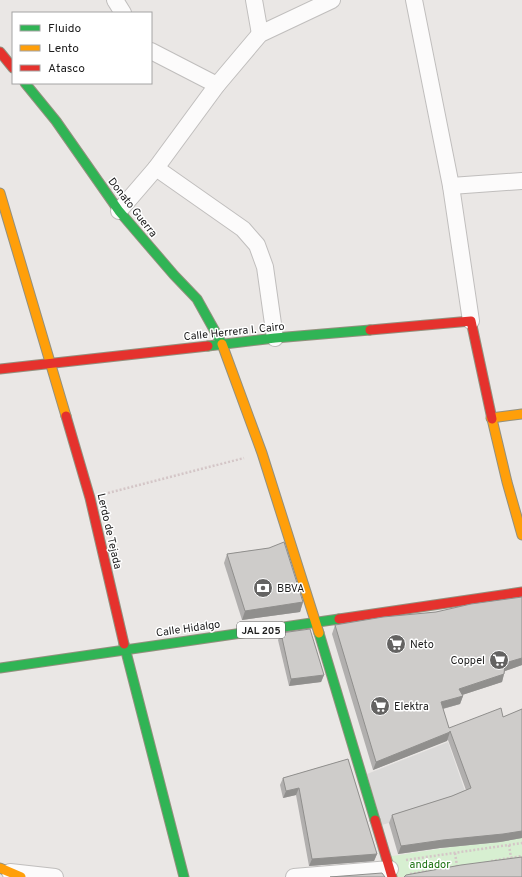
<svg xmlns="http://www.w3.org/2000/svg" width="522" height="877" font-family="Overpass,sans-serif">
	<rect width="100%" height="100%" fill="#eae7e5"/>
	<polygon fill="#d7efd1" points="522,838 522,863 431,877 392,877 386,857 458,846 480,844"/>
	<polygon fill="#dad9d8" points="448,742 467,797 432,810 382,825 367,774"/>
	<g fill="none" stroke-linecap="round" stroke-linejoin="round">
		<defs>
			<g id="street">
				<polyline points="115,0 123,13"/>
				<polyline points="254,0 260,34"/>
				<polyline points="414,0 451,186 471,321"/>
				<polyline points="151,51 217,85"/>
				<polyline points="156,168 243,229 257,245 265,267 275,338"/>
				<polyline points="451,186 522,181"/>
				<polyline points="119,211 156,168 217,85 260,34 332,0"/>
				<polyline points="10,872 55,877"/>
				<polyline points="294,877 390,869"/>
			</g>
			<g id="fast">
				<polyline points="25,83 56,121 119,211 174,275 197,299 222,344"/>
				<polyline points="208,346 275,338 370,330"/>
				<polyline points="319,633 375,820"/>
				<polyline points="124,644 184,877"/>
				<polyline points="0,668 339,619"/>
			</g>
			<g id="slow">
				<polyline points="0,193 66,416"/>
				<polyline points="222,344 262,453 319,633"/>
				<polyline points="491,418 522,414"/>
				<polyline points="492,419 507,482 522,535"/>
				<polyline points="0,868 21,877"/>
			</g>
			<g id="jam">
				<polyline points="0,52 13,68"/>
				<polyline points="370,330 471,321 492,419"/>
				<polyline points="0,369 208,346"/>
				<polyline points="66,416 90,498 124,644"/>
				<polyline points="339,619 522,592"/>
				<polyline points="375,820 392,877"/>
			</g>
		</defs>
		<use href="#street" stroke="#c0bebd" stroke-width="18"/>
		<use href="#fast" stroke="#93907e" stroke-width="11"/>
		<use href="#slow" stroke="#93907e" stroke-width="11"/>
		<use href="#jam" stroke="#93907e" stroke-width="11"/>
		<g stroke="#d4c6c7" stroke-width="2.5" stroke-dasharray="2 2" stroke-linecap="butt">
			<polyline points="108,493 244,458"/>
			<polyline points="509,845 511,858"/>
			<polyline points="455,853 457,866"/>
			<polyline points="406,860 522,843"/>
			<polyline points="491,861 522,856"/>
			<polyline points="410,874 427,871"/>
		</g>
		<use href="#street" stroke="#fcfbfb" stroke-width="16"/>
		<use href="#fast" stroke="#30b455" stroke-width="9"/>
		<use href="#slow" stroke="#ff9f0a" stroke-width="9"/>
		<use href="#jam" stroke="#e5322d" stroke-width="9"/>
	</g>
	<g fill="#b1afae">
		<polygon points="269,548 303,602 300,612 242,620 224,563 227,554"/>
		<polygon points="522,597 522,665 505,671 504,674 502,682 462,695 463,696 460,704 443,709 449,728 503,717 522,709 522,838 500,842 440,848 398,854 389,823 392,815 452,796 466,790 448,740 373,770 332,634 335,625 436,612"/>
		<polygon points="281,633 324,675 321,682 289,686 278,640"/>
		<polygon points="348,759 377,854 374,861 309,866 296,795 283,798 280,785 283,778"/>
	</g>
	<g fill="#908f8d">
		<polygon points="303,602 300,612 242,620 245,611"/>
		<polygon points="522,658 522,665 502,672 505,663"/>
		<polygon points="504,674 502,682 456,697 459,689"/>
		<polygon points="324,675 321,682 289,686 291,679"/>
		<polygon points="463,696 460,704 438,710 441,702"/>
		<polygon points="450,732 447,741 373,770 376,762"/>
		<polygon points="299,788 296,795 283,798 286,791"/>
		<polygon points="522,831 522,838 500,842 440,848 398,854 401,846 443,840"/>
		<polygon points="377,854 374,861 309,866 312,859"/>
	</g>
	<g fill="#ceccca" stroke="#908f8d">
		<polygon points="284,542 303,602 245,611 227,554 269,548"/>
		<polygon points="522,597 522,658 505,663 504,674 459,689 463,696 441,702 449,728 501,708 503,717 522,709 522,831 503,834 443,840 401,846 392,815 452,796 471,788 450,731 450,732 376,762 335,625 383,617 436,612 471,604"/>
		<polygon points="310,629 324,675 291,679 281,633"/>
		<polygon points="348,759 377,854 312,859 299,788 286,791 283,778"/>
		<polygon points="522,857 522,877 404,877 406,875 461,865"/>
		<polygon points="382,873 385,877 330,877"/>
	</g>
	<defs>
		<symbol id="bank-disc" viewBox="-11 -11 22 22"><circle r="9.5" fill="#646362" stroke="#fff"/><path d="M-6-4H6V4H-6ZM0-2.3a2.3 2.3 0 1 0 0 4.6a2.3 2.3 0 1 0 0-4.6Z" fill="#fff"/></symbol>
		<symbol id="supermarket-disc" viewBox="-11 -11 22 22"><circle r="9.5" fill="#646362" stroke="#fff"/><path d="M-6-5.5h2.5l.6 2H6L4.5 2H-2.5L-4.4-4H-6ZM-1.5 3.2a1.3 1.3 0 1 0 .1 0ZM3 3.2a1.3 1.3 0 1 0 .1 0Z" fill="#fff"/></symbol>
	</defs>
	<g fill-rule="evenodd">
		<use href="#bank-disc" x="252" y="577" width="22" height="22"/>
		<use href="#supermarket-disc" x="385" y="633" width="22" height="22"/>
		<use href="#supermarket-disc" x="488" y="649" width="22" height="22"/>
		<use href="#supermarket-disc" x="369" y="695" width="22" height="22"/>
	</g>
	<g text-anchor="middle" stroke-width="3" stroke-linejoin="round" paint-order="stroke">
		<rect fill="#fff" stroke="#606060" stroke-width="1" x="237" y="622" width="48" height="16" rx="3"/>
		<g font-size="10" font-weight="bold" fill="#1c1c1c">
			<text x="261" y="634">JAL 205</text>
		</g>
		<g font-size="11" fill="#1c1c1c" stroke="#fff">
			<text transform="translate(133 207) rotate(52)" y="4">Donato Guerra</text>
			<text transform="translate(234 331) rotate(-6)" y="4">Calle Herrera I. Cairo</text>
			<text transform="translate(110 531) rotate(77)" y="4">Lerdo de Tejada</text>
			<text transform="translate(188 628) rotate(-8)" y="4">Calle Hidalgo</text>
		</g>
		<g font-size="11" fill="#1c1c1c" stroke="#fff" text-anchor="start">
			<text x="277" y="592">BBVA</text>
			<text x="410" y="648">Neto</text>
			<text x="485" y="664" text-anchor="end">Coppel</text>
			<text x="394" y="710">Elektra</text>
		</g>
		<g font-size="11" fill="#1d7312" stroke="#fff">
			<text x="430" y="868">andador</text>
		</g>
	</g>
	<rect x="12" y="12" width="140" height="72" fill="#ffffff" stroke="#a4a4a4"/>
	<rect x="20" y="25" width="20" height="6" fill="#30b455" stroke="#a4a4a4"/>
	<text x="48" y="32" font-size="12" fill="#1c1c1c">Fluido</text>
	<rect x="20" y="45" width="20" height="6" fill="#ff9f0a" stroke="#a4a4a4"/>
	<text x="48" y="52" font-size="12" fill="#1c1c1c">Lento</text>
	<rect x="20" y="65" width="20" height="6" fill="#e5322d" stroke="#a4a4a4"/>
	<text x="48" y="72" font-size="12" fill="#1c1c1c">Atasco</text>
</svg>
